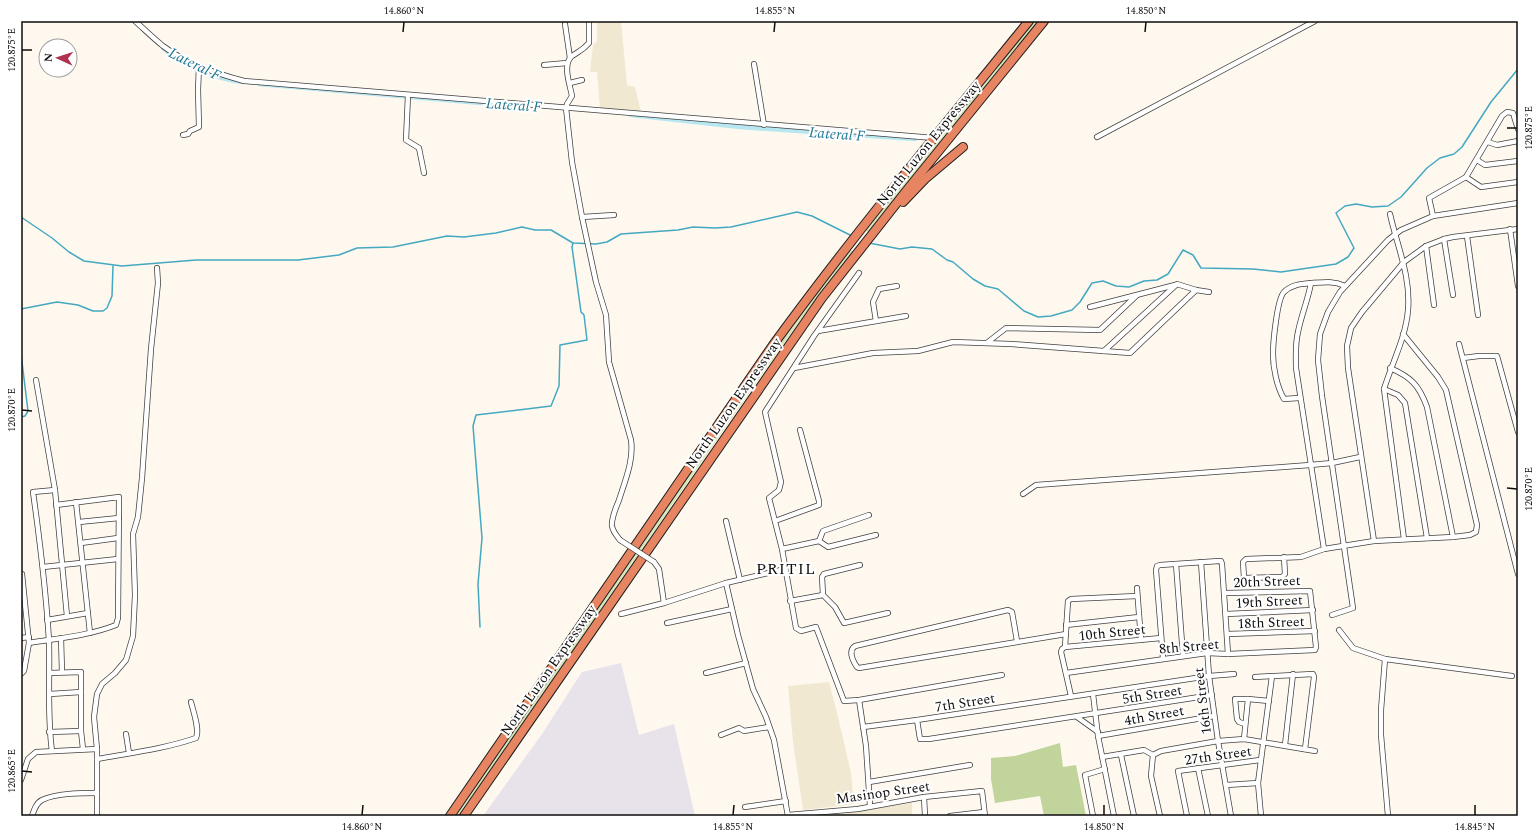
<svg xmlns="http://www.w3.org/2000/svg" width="1539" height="837" font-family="Spectral,serif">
	<rect width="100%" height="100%" fill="#fef8ef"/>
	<polygon fill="#e8e2eb" points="621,663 639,735 674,724 695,816 483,816 542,734 582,672"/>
	<g fill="#f1e8d1">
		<polygon points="597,21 621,21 627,85 635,87 641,112 600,109 597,72 590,72 593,45 597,41"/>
		<polygon points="829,682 839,721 851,773 854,804 803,810 793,742 788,686"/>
		<polygon points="912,803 912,816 826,816"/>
	</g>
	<g fill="#d9e5bb">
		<polygon points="1032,21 1038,21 868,232 864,230"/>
		<polygon points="849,248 853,252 799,322 749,393 459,816 452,816 746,389"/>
	</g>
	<polygon fill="#c1d49c" points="1060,743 1063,767 1076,765 1086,816 1044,816 1040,796 995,803 991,779 991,758 1015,756"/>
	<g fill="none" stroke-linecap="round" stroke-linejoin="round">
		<g stroke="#45a8c1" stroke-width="1.5">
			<polyline points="21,217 52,238 69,252 84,261 122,266 196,260 298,260 339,255 357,248 393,247 447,236 464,237 496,233 522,227 535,230 551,230 573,243 596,244 607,242 621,234 678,230 693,227 715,228 731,227 797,212 812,216 852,236"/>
			<polyline points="869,243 900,249 912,247 932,249 947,260 953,262 973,279 985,286 998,289 1024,311 1038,317 1051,316 1072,310 1080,302 1092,283 1103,281 1116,286 1129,287 1144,281 1157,280 1168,274 1183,250 1193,255 1201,268 1253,269 1281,272 1336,264 1348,257 1354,248 1336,213 1345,206 1356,204 1372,207 1388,206 1401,197 1427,168 1440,158 1454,154 1462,147 1491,102 1518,69"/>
			<polyline points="21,309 57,302 78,305 93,311 103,311 107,308 112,296 113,266"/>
			<polyline points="21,354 28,411 25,416 21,417"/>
			<polyline points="480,627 478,584 482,538 473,426 476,415 551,406 559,386 560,345 587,340 584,315 581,312 572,247 573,243"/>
		</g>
		<g stroke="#b8e7f1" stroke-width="4.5">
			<path d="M 163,48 C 185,67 215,79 243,82"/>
			<polyline points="259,84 481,103"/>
			<polyline points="631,115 740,127 915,139"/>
		</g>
		<defs>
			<g id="minor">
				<path d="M 135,21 C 144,29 153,38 163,46 C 187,64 215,73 244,81 L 934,138"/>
				<path d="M 589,21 L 589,43 C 582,51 579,51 572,56 C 562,64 570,85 572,96 L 567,104 L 566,108 L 572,162 L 582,217 L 596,282 L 606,315 L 609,362 L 631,440 C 634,460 625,481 619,500 C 616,508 611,518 612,526 C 613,532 617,536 620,540"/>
				<polyline points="565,24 570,58"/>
				<polyline points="754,64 764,125"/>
				<polyline points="544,65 567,63"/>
				<polyline points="570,83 582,80"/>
				<polyline points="408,95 406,140 419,148 424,173"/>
				<polyline points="183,135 188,134 190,131 199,127 198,90 199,66"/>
				<polyline points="1097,137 1315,21"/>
				<polyline points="1488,142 1497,145 1518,141"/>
				<polyline points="1477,160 1485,165 1518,161"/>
				<polyline points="1466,177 1481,187 1518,182"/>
				<path d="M 1390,214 C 1397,246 1411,276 1408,310 C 1406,337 1392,363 1384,389 L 1404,539"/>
				<polyline points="1433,216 1429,198 1466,177 1502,116 1507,112 1513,113 1518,129"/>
				<polyline points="582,217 614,215"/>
				<polyline points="1510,229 1518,286"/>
				<polyline points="1467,236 1478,315"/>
				<polyline points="1444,239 1453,295"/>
				<polyline points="1426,246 1434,305"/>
				<polyline points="859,273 814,336 765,412 781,482 779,490 769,498 782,549 796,628 801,631 816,627 844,701 859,700 1002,675"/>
				<path d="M 1311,283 C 1308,300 1301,316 1298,332 C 1295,344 1296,356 1296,368 L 1324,549"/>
				<polyline points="1090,307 1175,285"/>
				<polyline points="876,321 873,302 879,289 897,286"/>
				<polyline points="818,331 906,316"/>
				<polyline points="988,342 1006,328 1100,330 1136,296"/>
				<polyline points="1459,344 1518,574"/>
				<polyline points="1104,351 1177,284 1196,290 1209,292"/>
				<polyline points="1463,358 1479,356 1497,356 1518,432"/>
				<polyline points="794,368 873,353 918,351 953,342 1011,344 1130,353 1196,290"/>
				<path d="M 1390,368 C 1411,377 1419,385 1427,407 L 1453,537"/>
				<polyline points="36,380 55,490 67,616"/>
				<polyline points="1384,389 1398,395 1405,403 1427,538"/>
				<path d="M 1299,398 L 1284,399 C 1277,387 1273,368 1273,354 C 1273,343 1277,299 1284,292 C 1292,284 1302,284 1312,283 C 1325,282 1334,281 1345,286"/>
				<polyline points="1023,494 1036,485 1310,465 1332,463 1360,457"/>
				<polyline points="76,502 90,633"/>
				<polyline points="726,521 740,580"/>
				<polyline points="775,521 819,505 819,501 800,430"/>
				<polyline points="79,522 119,518"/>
				<polyline points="819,541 823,531 869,515"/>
				<polyline points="1374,541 1348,368 1347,346 1351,328 1362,312 1404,262 1426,246 1444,239 1453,237 1518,229"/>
				<polyline points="81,543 118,538"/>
				<polyline points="782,549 819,541 828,547 876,535"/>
				<polyline points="1284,557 1285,574 1282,577 1244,578 1243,562 1246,559 1301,557 1324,549 1374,541 1453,537 1470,535 1476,532 1477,525 1446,390 1438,377 1403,334"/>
				<polyline points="654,562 659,569 664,603"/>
				<polyline points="1201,562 1209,676 1218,741 1231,816"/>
				<polyline points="1176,564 1183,656"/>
				<polyline points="43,567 118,559"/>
				<polyline points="726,583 738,635 753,689 766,717 774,740 788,816"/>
				<polyline points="1137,588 1141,640"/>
				<polyline points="823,595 822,577 824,574 860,565"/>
				<polyline points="790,601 823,595 835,607 844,623 888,613"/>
				<polyline points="621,614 664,603 726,583 785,569"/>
				<polyline points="1226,614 1313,610"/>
				<polyline points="1332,615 1353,608 1322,396 1318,360 1320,334 1328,312 1340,292 1388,240 1401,230 1433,216 1518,203"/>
				<polyline points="47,620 88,613"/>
				<polyline points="667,623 732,609"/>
				<polyline points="1066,625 1139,617"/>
				<polyline points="1339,630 1353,648 1385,659"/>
				<polyline points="1228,634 1315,631"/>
				<polyline points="21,638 29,637"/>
				<polyline points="61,638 62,672"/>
				<path d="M 1017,641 L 1012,612 L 1008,610 L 855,646 C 848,651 853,661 857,667 L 859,668 L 1066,634"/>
				<path d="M 29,643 C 59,638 88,636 116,625 L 118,618 L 119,497 L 56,505"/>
				<polyline points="1065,647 1068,601 1071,599 1137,596"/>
				<polyline points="1065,647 1161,638"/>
				<polyline points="1065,647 1062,649 1061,652 1071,696"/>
				<polyline points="1163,658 1156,570 1157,566 1160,565 1219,561 1221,561 1222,564 1228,654"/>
				<polyline points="50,673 81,672 81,731 83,749"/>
				<polyline points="706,673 746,663"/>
				<polyline points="1066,673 1207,653 1228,654 1315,650 1316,647 1310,591 1225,593"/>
				<polyline points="21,674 24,671 29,643 22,574"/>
				<polyline points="1255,677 1313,674 1314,677 1305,749"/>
				<polyline points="50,694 81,692"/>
				<polyline points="1093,694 1098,736 1114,816"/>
				<polyline points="1212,695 929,739 920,739 917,720 1209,676 1234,674"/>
				<polyline points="859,700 866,746 870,806"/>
				<polyline points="1077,717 1098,732"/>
				<polyline points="1245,724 1239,722 1237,719 1235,699 1248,699 1269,701"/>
				<polyline points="863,727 917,720"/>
				<polyline points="49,732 81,731"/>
				<polyline points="126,734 129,753"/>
				<polyline points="721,735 739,728 744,731 769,727"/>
				<polyline points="1098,736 1214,716"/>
				<polyline points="1244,739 1248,699"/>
				<polyline points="1285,745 1293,674"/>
				<path d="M 52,751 C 47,715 50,678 49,641 C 46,591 40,542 33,492 L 55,490"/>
				<polyline points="1121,755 1134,816"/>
				<polyline points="1153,755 1151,776 1160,816"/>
				<polyline points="1102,757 1144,750 1153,755 1161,751 1218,741 1244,739 1315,751"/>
				<path d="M 97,759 C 130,753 164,749 196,738 C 200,729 193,711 191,702"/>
				<polyline points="1198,768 1208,816"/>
				<polyline points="21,780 28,759 36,752 97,749"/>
				<polyline points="869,782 970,765"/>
				<polyline points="1226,785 1258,783"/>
				<polyline points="924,797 925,816"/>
				<polyline points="745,807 786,801"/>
				<polyline points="788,815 858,809 924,797 982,791 985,816"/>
				<path d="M 32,816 C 34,810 36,803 42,800 C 56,793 81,793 97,793"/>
				<polyline points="97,816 97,749 94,717 97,694 102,684 115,673 126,660 133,636 135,595 133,534 138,517 142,478 151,349 158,283 157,268"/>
				<polyline points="950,816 984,812"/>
				<polyline points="1093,816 1085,775 1105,769"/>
				<polyline points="1187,816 1178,771 1260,760"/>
				<polyline points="1261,816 1258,783 1272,676"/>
				<polyline points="1388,816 1381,735 1381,710 1385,659 1512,676"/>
			</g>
			<g id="motorway">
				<polyline points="903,202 925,179 963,147"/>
				<path d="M 450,816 L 773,345 C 854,234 942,128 1029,21"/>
				<polyline points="464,816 822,298 907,190 1044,21"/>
			</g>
		</defs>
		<use href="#minor" stroke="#404040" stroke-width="6"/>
		<use href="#motorway" stroke="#1e1e1e" stroke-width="10"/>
		<use href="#minor" stroke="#fff" stroke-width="4.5"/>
		<use href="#motorway" stroke="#e78563" stroke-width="8"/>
		<defs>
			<polyline id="minor-bridge" points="620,540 654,562"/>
		</defs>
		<use href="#minor-bridge" stroke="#404040" stroke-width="6" stroke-linecap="butt"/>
		<use href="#minor-bridge" stroke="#fff" stroke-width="4.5"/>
	</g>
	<path fill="none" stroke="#0d0d0d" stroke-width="1.5" d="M 403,32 L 404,22M 774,32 L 775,22M 1145,32 L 1146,22M 22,50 L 32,50M 1507,128 L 1517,128M 22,410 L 32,411M 1507,488 L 1517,489M 22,771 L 32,772M 362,815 L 363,805M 733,815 L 734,805M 1104,815 L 1104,805M 1475,815 L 1475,805"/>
	<g text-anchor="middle" stroke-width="4" stroke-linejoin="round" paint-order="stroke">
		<g font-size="14" fill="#0d0d0d" stroke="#fff">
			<text transform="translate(928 143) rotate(-51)" y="5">North Luzon Expressway</text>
			<text transform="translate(733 403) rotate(-55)" y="5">North Luzon Expressway</text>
			<text transform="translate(1267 581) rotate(-2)" y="5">20th Street</text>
			<text transform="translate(1269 601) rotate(-3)" y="5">19th Street</text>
			<text transform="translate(1271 622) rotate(-2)" y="5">18th Street</text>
			<text transform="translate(1112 632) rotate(-6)" y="5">10th Street</text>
			<text transform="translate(1189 646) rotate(-5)" y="5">8th Street</text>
			<text transform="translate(548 670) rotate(-55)" y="5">North Luzon Expressway</text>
			<text transform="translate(1152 694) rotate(-9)" y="5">5th Street</text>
			<text transform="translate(1202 701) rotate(-97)" y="5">16th Street</text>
			<text transform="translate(965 702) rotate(-9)" y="5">7th Street</text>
			<text transform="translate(1154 715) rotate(-10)" y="5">4th Street</text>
			<text transform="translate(1218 755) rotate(-8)" y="5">27th Street</text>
			<text transform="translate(883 792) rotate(-8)" y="5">Masinop Street</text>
		</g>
		<g font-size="15" font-style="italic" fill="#217994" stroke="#fff">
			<text transform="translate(195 64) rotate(26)" y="5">Lateral F</text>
			<text transform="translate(514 105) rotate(4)" y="5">Lateral F</text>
			<text transform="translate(837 134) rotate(4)" y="5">Lateral F</text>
		</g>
		<g font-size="16" letter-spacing="1" fill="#0d0d0d" stroke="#fff">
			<text x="786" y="574">PRITIL</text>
		</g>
	</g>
	<rect width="1539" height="837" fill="none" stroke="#ffffff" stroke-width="44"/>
	<g transform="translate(58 58) rotate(273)"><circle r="19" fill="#ffffff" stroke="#9e9e9e"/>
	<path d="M0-3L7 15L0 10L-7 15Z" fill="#b13151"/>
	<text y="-6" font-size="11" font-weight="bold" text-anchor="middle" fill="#0d0d0d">N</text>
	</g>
	<rect x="22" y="22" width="1495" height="793" fill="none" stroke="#0d0d0d" stroke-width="1.5"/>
	<g font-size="10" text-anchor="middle" fill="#0d0d0d">
		<text x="404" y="14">14.860°N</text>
		<text x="775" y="14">14.855°N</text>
		<text x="1146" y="14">14.850°N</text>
		<text transform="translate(11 50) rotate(-90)" y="4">120.875°E</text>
		<text transform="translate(1528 128) rotate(-90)" y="4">120.875°E</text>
		<text transform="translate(11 410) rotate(-90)" y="4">120.870°E</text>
		<text transform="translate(1528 489) rotate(-90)" y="4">120.870°E</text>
		<text transform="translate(11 771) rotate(-90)" y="4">120.865°E</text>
		<text x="362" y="830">14.860°N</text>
		<text x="733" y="830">14.855°N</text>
		<text x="1104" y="830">14.850°N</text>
		<text x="1475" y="830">14.845°N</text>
	</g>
</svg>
